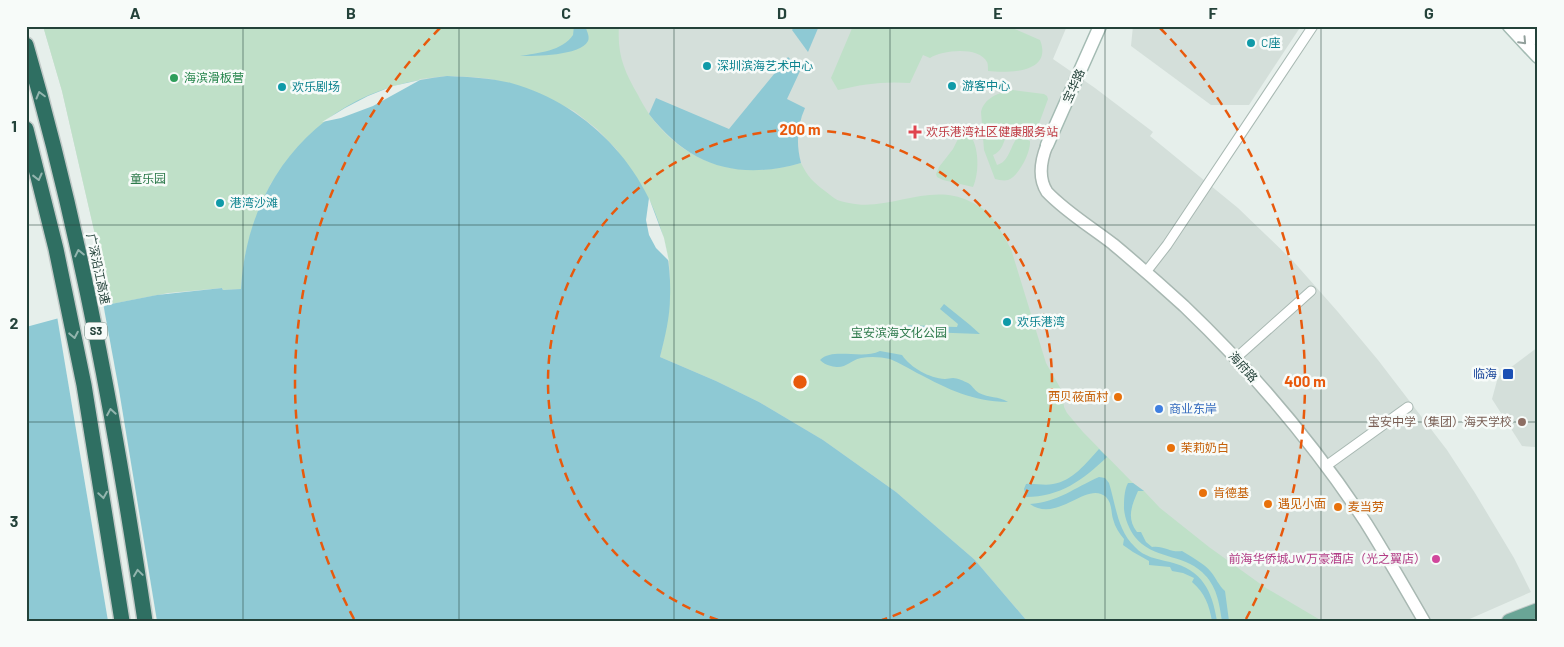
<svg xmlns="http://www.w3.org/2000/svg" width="1564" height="647" font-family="Barlow,'Noto Sans SC',sans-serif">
	<rect width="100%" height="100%" fill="#e6efeb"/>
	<g fill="#d4dfda">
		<polygon points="43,26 1067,26 1053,59 1095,88 1153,132 1150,136 1238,208 1293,261 1338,312 1378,360 1447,450 1475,493 1514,558 1531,592 1465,621 1027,621 975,560 222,288 168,293 111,304 62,91"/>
		<polygon points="1133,26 1301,26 1249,105 1211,105 1131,46"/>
		<polygon points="1538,347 1538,452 1535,447 1522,446 1492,399 1498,377"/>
	</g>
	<g fill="#bfe0c8">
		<path d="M 43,26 L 619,26 C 617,54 624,71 638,95 C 641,101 645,108 649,114 C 686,166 741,180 801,163 C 807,176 814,183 825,191 C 828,193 831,196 834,198 C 838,201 844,202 849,203 C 889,212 929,182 969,201 C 976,204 983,208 988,213 C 998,224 1004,237 1011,249 L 1046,363 L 1062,391 L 1064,407 L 1067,413 L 1083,432 L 1133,483 L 1144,491 L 1160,508 L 1209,547 L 1266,588 L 1322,621 L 1027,621 L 975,560 L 896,492 L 823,440 L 759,402 L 716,381 L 660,357 C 668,322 672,297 669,261 L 617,150 L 597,129 L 574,111 L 531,90 L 491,79 L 472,77 L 447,76 L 420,79 L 271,183 C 254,218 243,250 241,289 L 223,290 L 222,288 L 168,293 L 111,304 L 62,91 Z"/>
		<path d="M 853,26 L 1008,26 L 1040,40 C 1053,73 1009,73 988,71 C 988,69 988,63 987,62 C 979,46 942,50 930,58 L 923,55 L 910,83 C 884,81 863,84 838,90 L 831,78 Z"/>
		<path d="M 1013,90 L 1044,94 L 1047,96 L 1048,99 L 1037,129 L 1034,131 C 996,120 1012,147 993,155 L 997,165 C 1009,162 1010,147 1017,138 L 1024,138 L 1030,141 C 1031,152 1019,176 1008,180 C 1004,181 999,180 995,179 L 984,150 L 981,112 C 984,98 999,92 1013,90 Z"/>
		<path d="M 964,130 C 980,138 980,173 973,187 L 943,180 L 937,177 L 936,174 L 939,167 L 953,149 L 961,133 Z"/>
	</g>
	<g fill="#8ec9d4">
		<path d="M 574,26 L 585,26 C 587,31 590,37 588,41 C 580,56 535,56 520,56 C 537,53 563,51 573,35 Z"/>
		<polygon points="795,26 819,26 808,52 792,30"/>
		<path d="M 788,57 L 801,69 L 787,99 L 805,108 C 797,126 796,144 801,163 C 738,181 689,166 649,114 L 656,98 L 729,129 Z"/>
		<path d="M 447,76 C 469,77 490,78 511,83 C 605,109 674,199 670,297 C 670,317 665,337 660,357 L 716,381 L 759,402 L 823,440 L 896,492 L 975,560 L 1027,621 L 26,621 L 26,327 L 111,304 L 157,295 L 222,288 L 223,290 L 241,289 C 246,195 302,113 394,86 C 412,81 429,78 447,76 Z"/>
		<path d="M 944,304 L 970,325 L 980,334 L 926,332 L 871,336 C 897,320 928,327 957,327 L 958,324 L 940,309 Z"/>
		<path d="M 880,351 L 902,355 C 911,368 929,378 945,379 C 948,379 950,378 953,378 C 957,378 964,381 968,383 C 972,385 974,390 979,393 C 989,398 998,396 1008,402 C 971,401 950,390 917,373 C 908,368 900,363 890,359 C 881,357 871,356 861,358 C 848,361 846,370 831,366 C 826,365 823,363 820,360 C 833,347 862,360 880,351 Z"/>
		<path d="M 1099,449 L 1107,457 C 1083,480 1060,497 1026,497 L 1024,489 L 1026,484 C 1035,483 1044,486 1053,484 C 1073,481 1086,463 1099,449 Z"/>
		<path d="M 1099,477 L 1105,478 L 1109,483 C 1116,505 1117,530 1135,547 C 1144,557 1157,559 1170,562 C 1202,570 1212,590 1217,621 L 1212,621 C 1209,605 1205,593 1192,582 L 1194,578 L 1183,573 L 1172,571 L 1170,567 L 1149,565 L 1149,561 L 1133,552 L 1123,545 L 1124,539 C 1119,533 1115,527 1113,519 C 1111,512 1112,503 1106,497 C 1087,480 1057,524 1030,504 C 1058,502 1074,488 1099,477 Z"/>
		<path d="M 1128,483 L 1133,483 L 1144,491 L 1138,491 C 1132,505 1126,518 1137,532 L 1141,532 L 1146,542 L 1152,547 C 1163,545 1171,553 1182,551 C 1190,556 1205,564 1211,572 C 1216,578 1219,586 1225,591 L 1229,621 L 1222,621 C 1219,602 1217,586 1202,572 C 1183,554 1152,559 1135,537 C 1129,529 1125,519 1124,509 C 1124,501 1124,490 1128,483 Z"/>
	</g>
	<g fill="#e6efeb">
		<polygon points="420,80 373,106 341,118 322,122 345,108 368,96 393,86"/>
		<polygon points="649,198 664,238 669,261 656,248 649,235 646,220"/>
		<polygon points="103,303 119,390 157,621 108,621 57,316"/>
	</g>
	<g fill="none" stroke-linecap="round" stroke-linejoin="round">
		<defs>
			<g id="minor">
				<polyline points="1146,272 1167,245 1313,26"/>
				<polyline points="1236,358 1311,291"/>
				<polyline points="1326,466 1408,407"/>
			</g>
			<path id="tertiary" d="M 1047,145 C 1041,160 1038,178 1047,192 C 1066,212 1091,227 1113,244 C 1137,264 1161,285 1184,306 C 1252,371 1314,444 1366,523 C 1386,555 1405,588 1424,621"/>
			<g id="secondary">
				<polyline points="1509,26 1538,57"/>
				<polyline points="1524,26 1538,40"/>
				<polyline points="1047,145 1100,26"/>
			</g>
			<polyline id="primary" points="1509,621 1538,610"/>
			<g id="motorway">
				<path d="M 26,45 C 81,234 116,427 145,621"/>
				<polyline points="26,129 56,249 84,385 122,621"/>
			</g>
		</defs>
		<use href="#minor" stroke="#a8b8b2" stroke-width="11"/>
		<use href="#tertiary" stroke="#a8b8b2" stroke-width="14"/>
		<use href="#secondary" stroke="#a4bbb3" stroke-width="15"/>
		<use href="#primary" stroke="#c2cac8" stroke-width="16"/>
		<use href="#motorway" stroke="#c2cac8" stroke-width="18"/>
		<use href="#minor" stroke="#fff" stroke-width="9"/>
		<use href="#tertiary" stroke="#fff" stroke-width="11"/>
		<use href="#secondary" stroke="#fff" stroke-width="12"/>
		<use href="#primary" stroke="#6aa596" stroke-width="14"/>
		<use href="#motorway" stroke="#2f6f62" stroke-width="15"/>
	</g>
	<defs><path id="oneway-chevron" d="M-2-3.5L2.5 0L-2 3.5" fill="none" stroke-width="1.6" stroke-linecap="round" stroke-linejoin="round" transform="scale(1.25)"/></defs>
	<use stroke="#92a09c" href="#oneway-chevron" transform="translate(1523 41) rotate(47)"/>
	<g stroke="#93b5ae">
		<use href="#oneway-chevron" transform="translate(40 95) rotate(-105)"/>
		<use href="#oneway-chevron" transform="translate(38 177) rotate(76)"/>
		<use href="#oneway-chevron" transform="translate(79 253) rotate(-102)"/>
		<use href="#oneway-chevron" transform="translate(74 335) rotate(79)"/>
		<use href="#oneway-chevron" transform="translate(111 412) rotate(-100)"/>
		<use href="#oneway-chevron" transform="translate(103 495) rotate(81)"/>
		<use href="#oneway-chevron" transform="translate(138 573) rotate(-98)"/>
	</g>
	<path fill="none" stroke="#24423a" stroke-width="1" stroke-opacity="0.55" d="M 243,26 L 243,621M 459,26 L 459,621M 674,26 L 674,621M 890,26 L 890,621M 1105,26 L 1105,621M 1321,26 L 1321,621M 26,225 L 1538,225M 26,422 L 1538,422"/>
	<g fill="none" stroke="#e8590c" stroke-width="2.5" stroke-dasharray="9 6">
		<path d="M718 620A252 252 0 1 1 882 620"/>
		<path d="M354 619A505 505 0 0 1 440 28M1160 28A505 505 0 0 1 1246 619"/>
	</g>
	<g fill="#0f9aa8" stroke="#f7fbf9" stroke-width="2">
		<circle cx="1251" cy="43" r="5"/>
		<circle cx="707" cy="66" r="5"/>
		<circle cx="952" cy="86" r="5"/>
		<circle cx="282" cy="87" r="5"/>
		<circle cx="220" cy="203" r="5"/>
		<circle cx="1007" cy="322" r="5"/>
	</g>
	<circle fill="#2e9e5b" stroke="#f7fbf9" stroke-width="2" cx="174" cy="78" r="5"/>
	<path fill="#e0444e" stroke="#f7fbf9" stroke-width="2" d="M912.5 124.5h5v5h5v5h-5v5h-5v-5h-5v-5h5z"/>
	<rect fill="#1a4fb4" stroke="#f7fbf9" stroke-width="2" x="1502" y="368" width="12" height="12" rx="2.5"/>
	<g fill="#e8710a" stroke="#f7fbf9" stroke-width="2">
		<circle cx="1118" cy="397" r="5"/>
		<circle cx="1171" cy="448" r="5"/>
		<circle cx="1203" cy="493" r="5"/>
		<circle cx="1268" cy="504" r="5"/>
		<circle cx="1338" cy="507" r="5"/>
	</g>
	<circle fill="#3f7fe0" stroke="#f7fbf9" stroke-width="2" cx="1159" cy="409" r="5"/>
	<circle fill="#8d6e63" stroke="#f7fbf9" stroke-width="2" cx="1522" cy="422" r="5"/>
	<circle fill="#d1479c" stroke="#f7fbf9" stroke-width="2" cx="1436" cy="559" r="5"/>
	<g text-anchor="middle" stroke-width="5" stroke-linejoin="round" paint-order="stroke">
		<rect fill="#f7fbf9" stroke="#637a73" stroke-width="1" x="85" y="322.5" width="22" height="17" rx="4"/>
		<g font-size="11" font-weight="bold" fill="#24423a">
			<text x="96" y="335">S3</text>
		</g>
		<g font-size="12" fill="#0d838f" stroke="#f7fbf9" text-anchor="start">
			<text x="1261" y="47">C座</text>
			<text x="717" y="70">深圳滨海艺术中心</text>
			<text x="962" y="90">游客中心</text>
			<text x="292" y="91">欢乐剧场</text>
			<text x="230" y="207">港湾沙滩</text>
			<text x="1017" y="326">欢乐港湾</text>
		</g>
		<g font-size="12" fill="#27864d" stroke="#f7fbf9" text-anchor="start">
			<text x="184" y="82">海滨滑板营</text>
		</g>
		<g font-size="12" fill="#24423a" stroke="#f7fbf9">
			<text transform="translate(1074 86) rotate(-66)" y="4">宝华路</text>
			<text transform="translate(98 269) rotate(78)" y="4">广深沿江高速</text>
			<text transform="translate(1243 367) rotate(48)" y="4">海府路</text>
		</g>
		<g font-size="12" fill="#be3a42" stroke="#f7fbf9" text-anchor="start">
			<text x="926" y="136">欢乐港湾社区健康服务站</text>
		</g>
		<g font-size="12" fill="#2d7a4b" stroke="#f7fbf9">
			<text x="148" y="183">童乐园</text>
			<text x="899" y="337">宝安滨海文化公园</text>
		</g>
		<g font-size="12" fill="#164399" stroke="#f7fbf9" text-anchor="end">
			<text x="1497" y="378">临海</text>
		</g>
		<g font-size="12" fill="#c56008" stroke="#f7fbf9" text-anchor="start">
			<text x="1108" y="401" text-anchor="end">西贝莜面村</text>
			<text x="1181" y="452">茉莉奶白</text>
			<text x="1213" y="497">肯德基</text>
			<text x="1278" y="508">遇见小面</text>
			<text x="1348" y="511">麦当劳</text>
		</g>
		<g font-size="12" fill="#366cbe" stroke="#f7fbf9" text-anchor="start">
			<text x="1169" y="413">商业东岸</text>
		</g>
		<g font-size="12" fill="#785e54" stroke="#f7fbf9" text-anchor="end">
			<text x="1512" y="426">宝安中学（集团）海天学校</text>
		</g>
		<g font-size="12" fill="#b23c85" stroke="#f7fbf9" text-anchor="end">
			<text x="1426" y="563">前海华侨城JW万豪酒店（光之翼店）</text>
		</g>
	</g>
	<circle cx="800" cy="382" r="8" fill="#e8590c" stroke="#f7fbf9" stroke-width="2.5"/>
	<g font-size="15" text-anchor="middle" font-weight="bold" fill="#e8590c" stroke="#f7fbf9" stroke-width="5" stroke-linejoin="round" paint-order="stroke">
		<text x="800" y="135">200 m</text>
		<text x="1305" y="387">400 m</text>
	</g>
	<rect width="1564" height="647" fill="none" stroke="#f7fbf9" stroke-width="55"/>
	<rect x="28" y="28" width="1508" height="592" fill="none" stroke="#24423a" stroke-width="2"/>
	<g font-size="16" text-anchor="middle" font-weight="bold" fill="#24423a">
		<text x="135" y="19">A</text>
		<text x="351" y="19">B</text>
		<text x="566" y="19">C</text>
		<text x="782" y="19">D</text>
		<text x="998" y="19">E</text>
		<text x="1213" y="19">F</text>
		<text x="1429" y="19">G</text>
		<text x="14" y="132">1</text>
		<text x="14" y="329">2</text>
		<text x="14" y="527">3</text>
	</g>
</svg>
